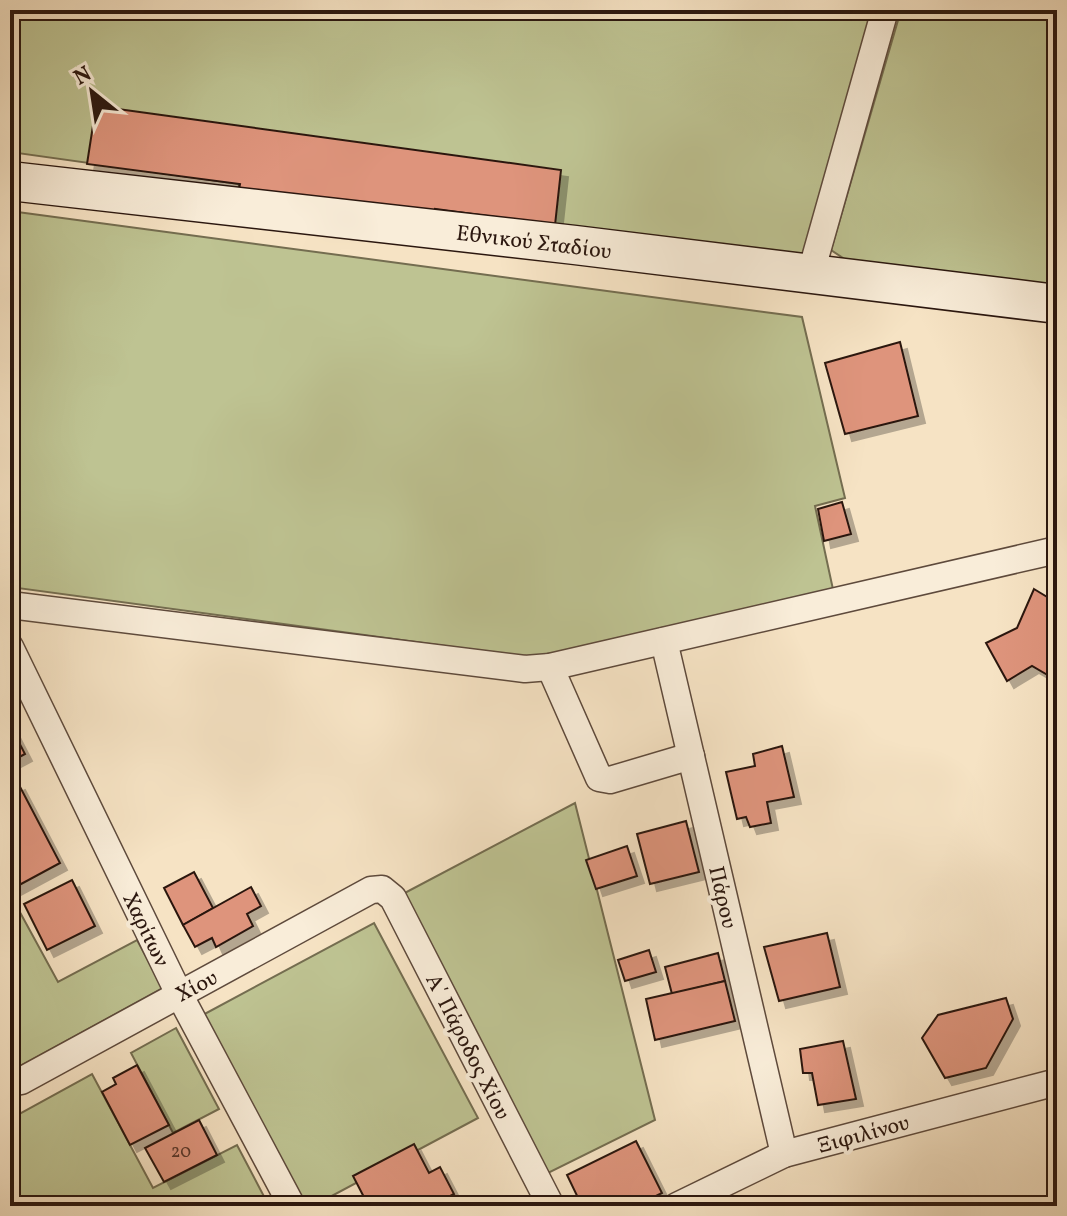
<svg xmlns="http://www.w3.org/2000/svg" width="1067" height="1216" font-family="Vollkorn,serif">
	<defs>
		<filter id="shadow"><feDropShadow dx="7" dy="7" stdDeviation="0" flood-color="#0004"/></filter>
	</defs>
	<rect width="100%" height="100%" fill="#f6e3c4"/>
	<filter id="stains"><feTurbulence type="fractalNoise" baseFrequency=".0025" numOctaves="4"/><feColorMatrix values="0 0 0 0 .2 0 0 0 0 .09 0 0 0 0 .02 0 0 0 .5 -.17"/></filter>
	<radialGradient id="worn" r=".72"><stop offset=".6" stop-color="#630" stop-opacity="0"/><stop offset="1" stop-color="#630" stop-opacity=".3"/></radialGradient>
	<g fill="#bec392" stroke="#746d50" stroke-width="2">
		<polygon points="10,10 876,10 803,258 436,209 434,221 238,194 239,184 10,152"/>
		<polygon points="901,10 1057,10 1057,288 858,268 831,250"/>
		<polygon points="10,211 802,317 845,498 815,506 834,594 542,659 10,587"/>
		<polygon points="575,803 655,1120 542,1176 399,896"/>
		<polygon points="16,905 58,982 137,940 163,988 22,1065 10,1067 10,908"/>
		<polygon points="374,923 478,1118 313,1206 300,1206 199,1017"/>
		<polygon points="176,1028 219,1109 173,1133 131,1053"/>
		<polygon points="92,1074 153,1188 237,1145 269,1206 10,1206 10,1119"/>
	</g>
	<g fill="#de947c" stroke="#2b170f" stroke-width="2" filter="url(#shadow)">
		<polygon points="96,106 561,170 555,225 435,209 434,221 238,194 240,184 87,164"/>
		<polygon points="900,342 918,416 845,434 825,363"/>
		<polygon points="842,502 851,534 824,541 818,509"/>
		<polygon points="1034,589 1057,603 1055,634 1057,636 1057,669 1051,677 1032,666 1007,681 986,643 1017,628"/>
		<polygon points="10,725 25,754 10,762"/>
		<polygon points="782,746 794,797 767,802 771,823 750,827 746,817 737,819 726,772 755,766 753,754"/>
		<polygon points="18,783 60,863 10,890 10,787"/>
		<polygon points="686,821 699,872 650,884 637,834"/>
		<polygon points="627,846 637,876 596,889 586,860"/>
		<polygon points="194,872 213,908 183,925 164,888"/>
		<polygon points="72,880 95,926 47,950 24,904"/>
		<polygon points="251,887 261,906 247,914 253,926 216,947 212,938 195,947 183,925"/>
		<polygon points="827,933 840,987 779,1001 764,947"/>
		<polygon points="649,950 656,972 625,981 618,960"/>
		<polygon points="718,953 725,981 672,994 665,967"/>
		<polygon points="725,981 735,1021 655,1040 646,999"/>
		<polygon points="1006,998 1013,1019 986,1068 945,1078 922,1038 938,1015"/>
		<polygon points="843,1041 856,1099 818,1105 812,1073 803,1073 800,1049"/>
		<polygon points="137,1065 169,1125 130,1145 102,1092 116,1084 113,1078"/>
		<polygon points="199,1120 217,1155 164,1182 145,1148"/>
		<polygon points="636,1141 662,1193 636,1206 582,1206 567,1175"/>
		<polygon points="414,1144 429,1173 440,1167 454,1194 431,1206 362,1206 367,1203 353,1176"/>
	</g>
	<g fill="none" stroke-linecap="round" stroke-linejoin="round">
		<defs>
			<g id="street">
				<polyline points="810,276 885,10"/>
				<polyline points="10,605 525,669 550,667 1057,550"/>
				<polyline points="664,641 784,1154"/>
				<polyline points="10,647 179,994 292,1206"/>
				<polyline points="550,667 599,778 610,780 691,756"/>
				<polyline points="10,1083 21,1081 371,890 382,889 393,898 551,1206"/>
				<polyline points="677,1206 784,1154 1057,1082"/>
			</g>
			<polyline id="secondary" points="10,181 575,245 1057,304"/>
		</defs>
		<use href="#street" stroke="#5e4a3c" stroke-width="29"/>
		<use href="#secondary" stroke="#2b170f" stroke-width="41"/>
		<use href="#street" stroke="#f9edd9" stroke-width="26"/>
		<use href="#secondary" stroke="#f9edd9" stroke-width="38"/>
	</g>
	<g text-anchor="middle" stroke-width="8" stroke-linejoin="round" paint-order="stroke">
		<g font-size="18" fill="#58362a">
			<text x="181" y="1157">20</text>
		</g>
		<g font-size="22" fill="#2b170f" stroke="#f9edd9">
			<text transform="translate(534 241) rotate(7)" y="8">Εθνικού Σταδίου</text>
			<text transform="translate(724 897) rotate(77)" y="8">Πάρου</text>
			<text transform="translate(147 929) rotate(64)" y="8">Χαρίτων</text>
			<text transform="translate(196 985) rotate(-28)" y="8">Χίου</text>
			<text transform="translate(469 1046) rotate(63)" y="8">Α΄ Πάροδος Χίου</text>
			<text transform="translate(863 1133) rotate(-15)" y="8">Ξιφιλίνου</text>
		</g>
	</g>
	<rect width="1067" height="1216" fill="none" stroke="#f6e3c4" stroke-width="40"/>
	<rect x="12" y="12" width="1043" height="1192" fill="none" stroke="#2b170f" stroke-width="4"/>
	<rect x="20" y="20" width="1027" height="1176" fill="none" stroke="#2b170f" stroke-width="2"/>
	<g transform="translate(92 92) rotate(330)" stroke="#f9edd9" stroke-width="6" paint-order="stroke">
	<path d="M0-6L14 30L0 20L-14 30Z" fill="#2b170f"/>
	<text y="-12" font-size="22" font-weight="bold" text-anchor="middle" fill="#2b170f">N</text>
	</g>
	<rect width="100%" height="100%" filter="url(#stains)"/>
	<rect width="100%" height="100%" fill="url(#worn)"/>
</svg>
